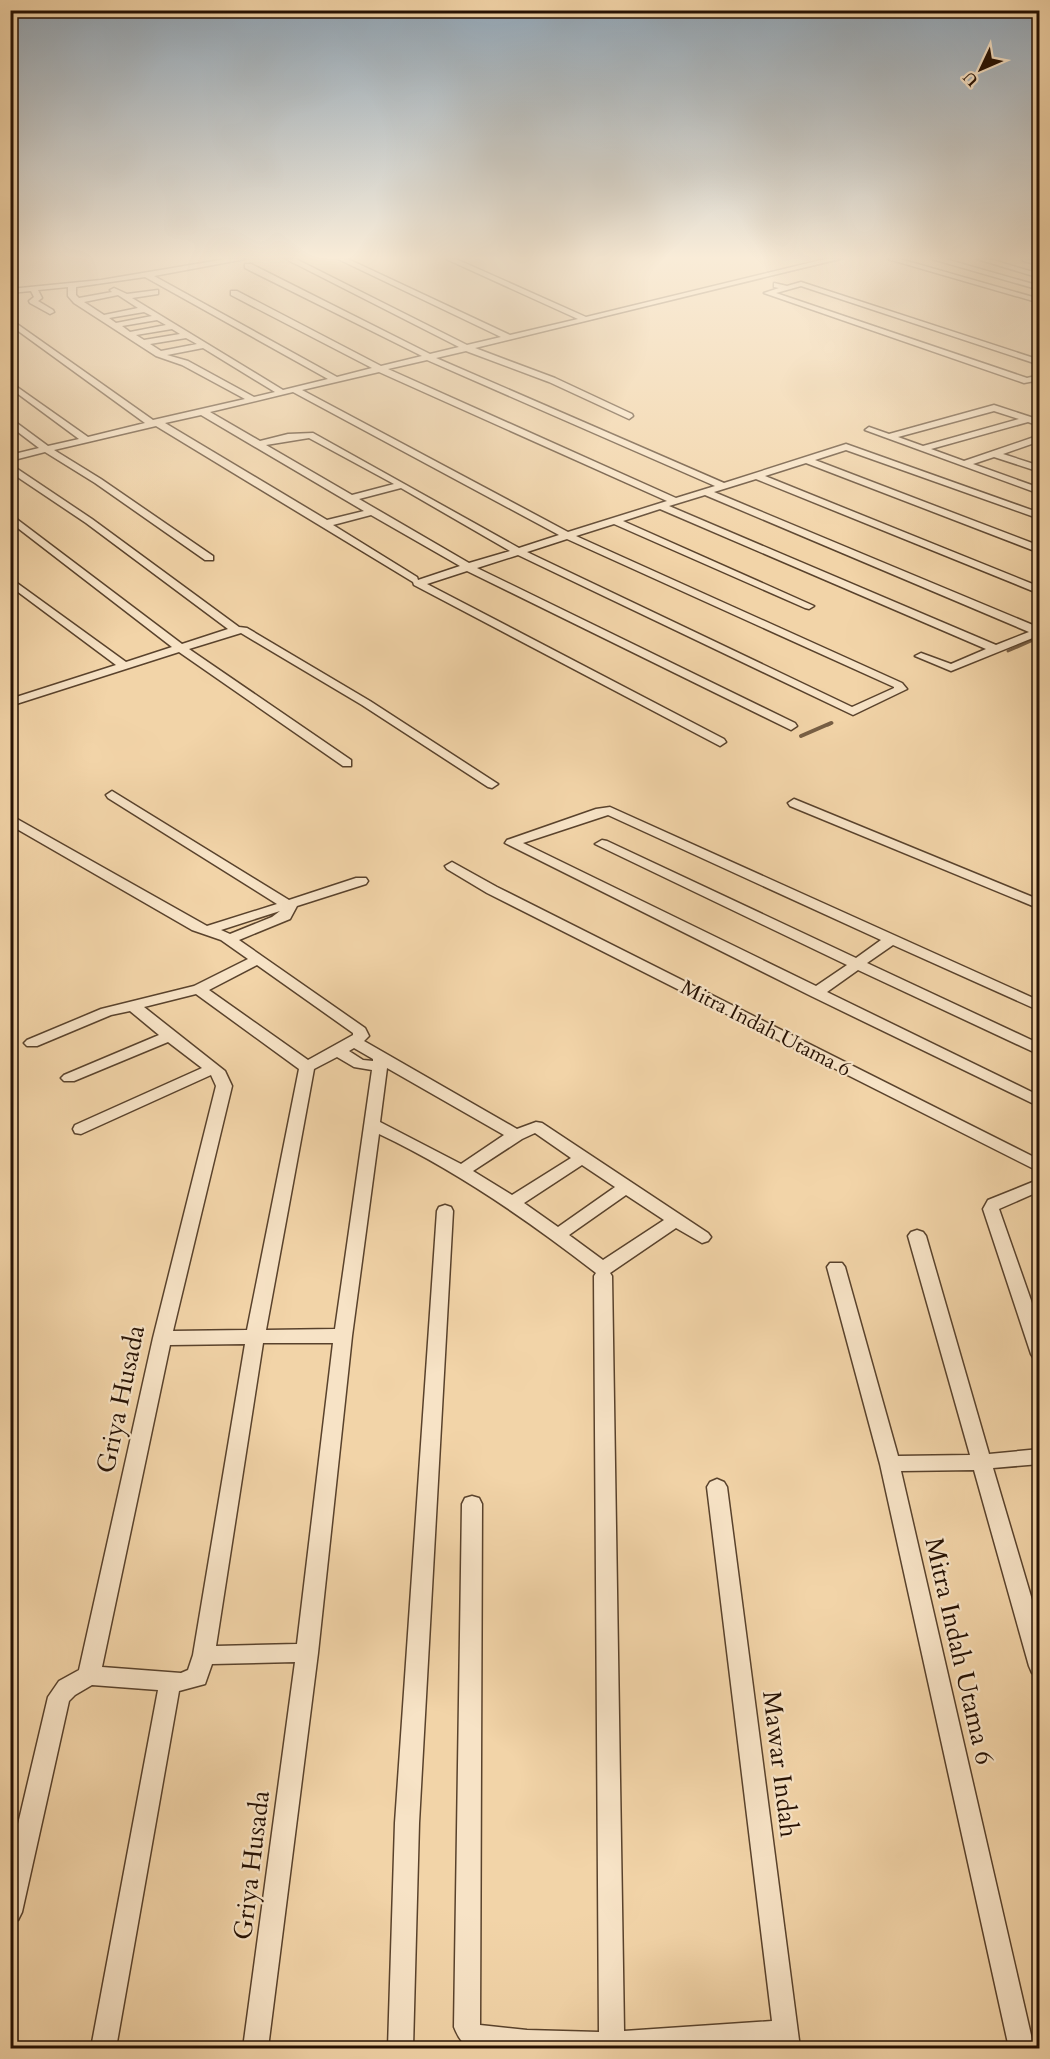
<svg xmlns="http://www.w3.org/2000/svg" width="1050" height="2059" font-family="Cardo,serif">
	<rect width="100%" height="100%" fill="#f2d4a8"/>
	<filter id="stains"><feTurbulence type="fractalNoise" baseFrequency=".00333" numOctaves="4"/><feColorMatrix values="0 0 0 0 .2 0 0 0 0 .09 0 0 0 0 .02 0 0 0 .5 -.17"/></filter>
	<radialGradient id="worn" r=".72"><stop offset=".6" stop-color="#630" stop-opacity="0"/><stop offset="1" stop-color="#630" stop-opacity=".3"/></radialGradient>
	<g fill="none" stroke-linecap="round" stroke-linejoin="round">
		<g stroke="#775e44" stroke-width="2">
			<polyline points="727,286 843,259"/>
			<polyline points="471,349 606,316"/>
		</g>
		<g stroke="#775e44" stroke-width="3">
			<polyline points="1008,651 1040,637"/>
			<polyline points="828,725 832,723"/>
		</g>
		<polyline stroke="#775e44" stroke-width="4" points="801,736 831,723"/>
		<defs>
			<g id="minor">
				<path d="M 226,259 L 245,259 L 154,276 L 337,377 L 372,368 L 231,295 L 231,291 L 237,291 L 381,366 L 422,356 L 245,268 L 245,264 L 251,264 L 430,354 L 459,347 L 286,259 L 296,259 L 467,345 L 501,337 L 338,259 L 348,259 L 510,335 L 578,319 L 446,259 L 456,259 L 586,317 L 825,259 L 839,259 L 475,348 L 555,378 L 632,414 L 633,416 L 629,419 L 549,382 L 466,351 L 436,358 L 724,483 L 846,444 L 1040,513 L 1040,519 L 846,450 L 815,460 L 1040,546 L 1040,553 L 806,463 L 765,476 L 1040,587 L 1040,594 L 756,479 L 714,492 L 1040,628 L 1040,635 L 951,671 L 915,656 L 921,653 L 951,664 L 986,649 L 660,509 L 623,521 L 814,606 L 809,609 L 805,608 L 614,524 L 576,536 L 902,683 L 907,689 L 853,715 L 518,555 L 477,568 L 795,723 L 797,726 L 791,730 L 467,571 L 427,584 L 724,739 L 726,742 L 720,746 L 414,585 L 413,582 L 156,426 L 54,450 L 101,479 L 213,556 L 213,560 L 205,560 L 95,483 L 45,452 L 10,461 L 10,455 L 39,448 L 10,426 L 10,418 L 48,446 L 79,439 L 10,388 L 10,382 L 88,437 L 145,423 L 10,325 L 10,319 L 153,420 L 245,399 L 182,365 L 156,356 L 74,303 L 68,296 L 68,287 L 38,290 L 42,298 L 38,301 L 53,310 L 54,312 L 50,314 L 30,303 L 29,301 L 34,297 L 31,291 L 10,293 L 10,289 L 101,280 ZM 145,277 L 328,379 L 283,390 L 132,298 L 158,294 L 158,290 L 127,294 L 114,288 L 110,290 L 112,292 L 79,298 L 76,295 L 76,287 ZM 118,295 L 138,308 L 104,315 L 84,302 ZM 144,312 L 152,316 L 116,323 L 109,318 ZM 157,320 L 166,325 L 130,332 L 122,326 ZM 172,329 L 180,334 L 144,340 L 136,335 ZM 186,338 L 197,344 L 161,351 L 150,344 ZM 203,348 L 275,392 L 254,397 L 188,361 L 167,355 ZM 427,360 L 715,486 L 676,498 L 388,369 ZM 379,372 L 667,501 L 568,532 L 302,390 ZM 293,392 L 559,535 L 519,548 L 313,433 L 288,434 L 260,441 L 210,412 ZM 201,415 L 364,511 L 327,520 L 165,423 ZM 309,438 L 394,484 L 352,495 L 266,445 ZM 401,488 L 510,551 L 469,563 L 359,499 ZM 705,495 L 1029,632 L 996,645 L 669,506 ZM 371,515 L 460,566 L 418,580 L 417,577 L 333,525 ZM 567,539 L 894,687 L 894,688 L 852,707 L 527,552 Z"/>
				<polygon points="888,259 900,259 1040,299 1040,303"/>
				<polygon points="932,259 945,259 1040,286 1040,290"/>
				<polygon points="977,259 989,259 1040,274 1040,278"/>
				<polygon points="1023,259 1040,261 1040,265 1023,261"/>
				<polygon points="801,282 1040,360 1040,365 801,286 776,293 1027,378 1040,375 1040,380 1024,383 764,293 779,288 774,287 774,283 787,286"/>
				<path d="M 994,405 L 1040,420 L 1040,426 L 1028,422 L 931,449 L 964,461 L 1040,435 L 1040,441 L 1003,454 L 1040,466 L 1040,472 L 994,457 L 973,464 L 1040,488 L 1040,494 L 865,430 L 869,427 L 889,434 ZM 994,411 L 1019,419 L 923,446 L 898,437 Z"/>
				<polygon points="10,464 92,519 239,627 247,628 370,701 498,784 492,788 488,787 362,705 241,633 189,649 351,760 351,766 343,766 179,652 10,706 10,699 116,665 10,586 10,578 126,662 172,647 10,522 10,514 182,644 228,629 86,523 10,472"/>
				<path d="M 112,791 L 289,900 L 356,878 L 366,878 L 368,881 L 366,884 L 297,906 L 290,919 L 239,940 L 365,1028 L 369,1036 L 364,1041 L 517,1129 L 536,1122 L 542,1123 L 708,1233 L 711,1237 L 708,1241 L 702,1243 L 676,1228 L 610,1273 L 612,1276 L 624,2031 L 772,2021 L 707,1487 L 710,1482 L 717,1479 L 724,1482 L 727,1487 L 800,2048 L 776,2048 L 775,2046 L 744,2048 L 474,2048 C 462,2044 459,2039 454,2027 L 462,1504 L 465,1498 L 472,1496 L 479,1498 L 482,1504 L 480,2025 L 527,2030 L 599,2032 L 594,1276 L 596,1273 C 528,1220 457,1171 379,1134 L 352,1336 L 318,1653 L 268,2048 L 243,2048 L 295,1662 L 212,1664 L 205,1684 L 179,1691 L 116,2048 L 91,2048 L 158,1690 L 92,1685 L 75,1695 L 69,1701 L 22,1912 L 18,1920 L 10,1923 L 10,1858 L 48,1697 L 59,1681 L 79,1670 L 153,1338 L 216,1086 L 211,1075 L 81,1134 L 75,1133 L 73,1129 L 75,1125 L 202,1068 L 168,1042 L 74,1081 L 64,1081 L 61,1078 L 64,1075 L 159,1035 L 130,1011 L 111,1015 L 37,1046 L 27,1046 L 24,1043 L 27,1040 L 101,1009 L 194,986 L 248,959 L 221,940 L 192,930 L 10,825 L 10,815 L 207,926 L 277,904 L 108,798 L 106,795 ZM 280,911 L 272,917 L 230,934 L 221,930 ZM 257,965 L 353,1033 L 353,1035 L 308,1060 L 209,990 ZM 196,994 L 299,1069 L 247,1330 L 173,1331 L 232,1086 L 225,1071 L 144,1007 ZM 354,1048 L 373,1059 L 373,1061 L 363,1060 L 349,1051 ZM 337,1057 L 354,1067 L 372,1070 L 335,1329 L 266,1330 L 314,1069 ZM 387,1068 L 504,1135 L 461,1164 L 380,1122 ZM 535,1133 L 571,1158 L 512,1195 L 473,1171 L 522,1139 ZM 582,1165 L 615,1187 L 558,1227 L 524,1203 ZM 626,1195 L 664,1220 L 603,1260 L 569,1235 ZM 263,1343 L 333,1343 L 297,1644 L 216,1646 ZM 245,1344 L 193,1655 L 188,1670 L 181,1673 L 102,1667 L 170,1345 Z"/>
				<polygon points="794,799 1040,900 1040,909 790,806 788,803"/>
				<path d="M 610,807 L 1040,1001 L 1040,1011 L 893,945 L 867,963 L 1040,1044 L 1040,1055 L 858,970 L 827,992 L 1040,1096 L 1040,1107 L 811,996 L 505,843 L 507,840 L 596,809 ZM 608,815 L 881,940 L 856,958 L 607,841 L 602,840 L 595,844 L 847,965 L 816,986 L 523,843 Z"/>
				<polygon points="452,862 497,887 1040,1160 1040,1172 487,893 447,869 445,866"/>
				<polygon points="1040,1179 1040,1191 999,1209 1040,1326 1040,1361 1034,1359 1031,1354 983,1209 988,1200"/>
				<polygon points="445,1205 451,1207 453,1211 419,1823 413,2048 388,2048 395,1823 437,1211 439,1207"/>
				<polygon points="917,1230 923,1232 926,1236 989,1454 1040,1449 1040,1464 993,1468 1040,1627 1040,1675 1032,1673 1029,1666 974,1470 901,1471 1034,2048 1009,2048 880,1464 827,1267 830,1263 842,1263 845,1267 898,1456 970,1455 908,1236 911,1232"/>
			</g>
		</defs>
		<use href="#minor" stroke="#59422c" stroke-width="3"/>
		<use href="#minor" fill="#f7e3c6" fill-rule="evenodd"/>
	</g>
	<linearGradient id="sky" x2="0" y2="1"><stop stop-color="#90a6b8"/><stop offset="0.47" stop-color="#f9ecd8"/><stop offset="1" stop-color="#f9ecd8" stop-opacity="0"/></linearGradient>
	<rect width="1050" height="548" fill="url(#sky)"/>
	<g text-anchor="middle" stroke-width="4.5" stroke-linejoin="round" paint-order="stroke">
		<g font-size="21" fill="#261103" stroke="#f7e3c6">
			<text transform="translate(766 1028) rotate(27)" y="7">Mitra Indah Utama 6</text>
		</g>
		<g font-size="26" fill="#261103" stroke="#f7e3c6">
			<text transform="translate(120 1399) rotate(-78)" y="9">Griya Husada</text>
			<text transform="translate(960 1651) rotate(77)" y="9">Mitra Indah Utama 6</text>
			<text transform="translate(781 1764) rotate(83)" y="9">Mawar Indah</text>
			<text transform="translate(251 1865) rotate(-83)" y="9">Griya Husada</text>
		</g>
	</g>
	<rect width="1050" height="2059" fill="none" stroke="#f2d4a8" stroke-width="36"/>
	<rect x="12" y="12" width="1026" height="2035" fill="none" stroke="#261103" stroke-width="3"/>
	<rect x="18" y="18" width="1014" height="2023" fill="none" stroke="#261103" stroke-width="1.5"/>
	<g transform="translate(981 69) rotate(226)" stroke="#f7e3c6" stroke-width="4.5" paint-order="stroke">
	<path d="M0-4.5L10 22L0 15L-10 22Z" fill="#261103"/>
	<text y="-9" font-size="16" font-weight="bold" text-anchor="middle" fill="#261103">U</text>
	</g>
	<rect width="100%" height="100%" filter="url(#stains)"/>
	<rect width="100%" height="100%" fill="url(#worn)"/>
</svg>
